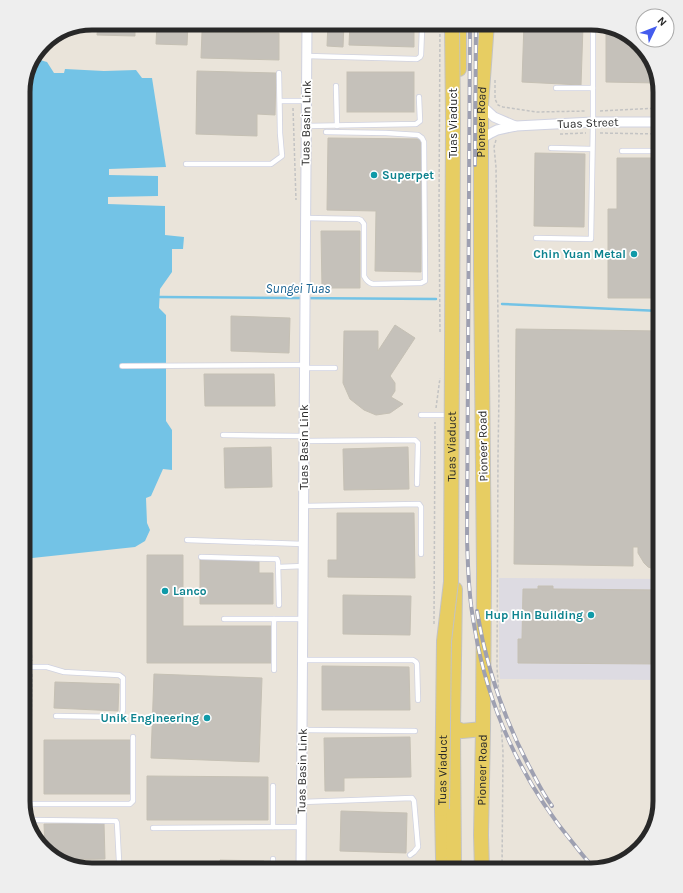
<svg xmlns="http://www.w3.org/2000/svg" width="683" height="893" font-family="Karla,sans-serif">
	<rect width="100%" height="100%" fill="#eae4da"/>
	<polygon fill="#dddbe2" points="499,578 660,579 660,680 500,679 499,667"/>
	<polygon fill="#73c3e6" points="33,58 47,62 54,73 64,73 65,69 104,71 136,70 142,78 152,78 166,167 109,169 109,175 158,176 158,196 108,197 108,204 165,206 165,235 184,237 183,249 172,249 172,272 160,289 159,308 166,315 166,421 172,430 172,470 163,469 151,496 146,498 147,523 150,530 145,541 135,547 23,559 23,88 30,61"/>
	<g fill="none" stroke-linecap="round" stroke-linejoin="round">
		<g stroke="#73c3e6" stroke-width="2.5">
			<polyline points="160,297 436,299"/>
			<polyline points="502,304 660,311"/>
		</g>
	</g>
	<g fill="#c5c1ba" stroke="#c5c0b4">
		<polygon points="98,23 135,23 135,36 97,35"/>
		<polygon points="157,23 188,23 187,45 156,44"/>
		<polygon points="328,23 344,23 343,47 327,46"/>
		<polygon points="350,23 414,23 414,47 349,45"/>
		<polygon points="524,23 583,26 581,85 522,82"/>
		<polygon points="606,27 626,32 648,54 657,83 606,82"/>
		<polygon points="202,32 279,33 279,60 201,58"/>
		<polygon points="197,71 276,73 275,115 257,114 257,136 196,134"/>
		<rect x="347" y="72" width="67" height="40"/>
		<polygon points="328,138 422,139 421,272 375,271 376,211 327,210"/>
		<polygon points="535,153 585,154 584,227 534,226"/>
		<polygon points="617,158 660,158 660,298 608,298 608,209 617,209"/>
		<polygon points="321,231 360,231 360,288 322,288"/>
		<polygon points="231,316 290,318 289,353 231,351"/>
		<polygon points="395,325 415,338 390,376 395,383 395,391 391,397 403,404 390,413 376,415 364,410 350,399 343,383 344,331 378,331 378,351"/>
		<polygon points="516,329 660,331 660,468 656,470 654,476 653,536 656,542 660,544 660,571 648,567 644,563 638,553 638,547 633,547 633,566 514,564"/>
		<polygon points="204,374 274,374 275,406 205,406"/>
		<polygon points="271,447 272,487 225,488 224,448"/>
		<polygon points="408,447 409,489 344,490 343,449"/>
		<polygon points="337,513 414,513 415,578 328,577 328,560 337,560"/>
		<polygon points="147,555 183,555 183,626 273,626 274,663 147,663"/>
		<polygon points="200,558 259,558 259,573 273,573 273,604 200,604"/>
		<polygon points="538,586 553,586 553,589 660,590 660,664 518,663 518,639 522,639 523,589 538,589"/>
		<polygon points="343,595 411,596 410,635 343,634"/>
		<polygon points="322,666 409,667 410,710 322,710"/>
		<polygon points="154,674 262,678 259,762 151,758"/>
		<polygon points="55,682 119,684 118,711 54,708"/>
		<polygon points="410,737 411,777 344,778 344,791 325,791 324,738"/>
		<polygon points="44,740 132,740 133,794 44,794"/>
		<polygon points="147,776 268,777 268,820 147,820"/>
		<polygon points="341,811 407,813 406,853 340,851"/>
		<polygon points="104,823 105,859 57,860 45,849 44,824"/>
		<polygon points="220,860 264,861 264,870 169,870 169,869 220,870"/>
	</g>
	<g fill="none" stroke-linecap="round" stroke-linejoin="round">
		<defs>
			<g id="lane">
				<polyline points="307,56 417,59 420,57 421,55 422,29"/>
				<polyline points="336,86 337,126"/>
				<polyline points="556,88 593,88"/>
				<polyline points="280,101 306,101"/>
				<polyline points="306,126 416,124 420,121 419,97"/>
				<polyline points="551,148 592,149"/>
				<polyline points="622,151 660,151"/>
				<polyline points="186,164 271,164 282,156 280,133 279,73"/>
				<path d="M 306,218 L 358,219 L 361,220 L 364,224 L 364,276 C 366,280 368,283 373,284 L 421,283 L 425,281 L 424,142 L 422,138 L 418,135 L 386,133 L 326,132"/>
				<polyline points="536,238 591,239 593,122 593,23"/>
				<polyline points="122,366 305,365"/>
				<polyline points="305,368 335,368"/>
				<polyline points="421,415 450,415"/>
				<polyline points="223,435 304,436"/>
				<polyline points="304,441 415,440 418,443 417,484"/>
				<polyline points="304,506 419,504 421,507 421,554"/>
				<polyline points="187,540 303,544"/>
				<polyline points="201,557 277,559 278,562 279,605"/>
				<polyline points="278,567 304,566"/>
				<polyline points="224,619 303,619"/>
				<polyline points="303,660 413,660 416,662 417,664 418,700"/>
				<polyline points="23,667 47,667 64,672 119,675 123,678 123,710 122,714 119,717 56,716"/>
				<polyline points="274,670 274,619"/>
				<polyline points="303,730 415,731"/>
				<polyline points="273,786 273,827"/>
				<polyline points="302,802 412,798 414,801 418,847 414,852 410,855"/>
				<polyline points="24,804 130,804 133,801 133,737"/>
				<polyline points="29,820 116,821 117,823 119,861"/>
				<polyline points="153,828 302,827"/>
				<polyline points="273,859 273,870"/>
				<polyline points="159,870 159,866"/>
				<polyline points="378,870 411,870"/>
			</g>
			<g id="street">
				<polyline points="481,105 494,117 515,126"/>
				<polyline points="481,139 491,133 497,130 516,126 593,122 660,122"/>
				<polyline points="301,870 307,23"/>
			</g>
			<g id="primary">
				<polyline points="459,23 459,69"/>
				<polyline points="453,727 462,731 483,729"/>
				<polyline points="442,809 443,858 444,870"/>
				<polyline points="454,870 453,727 455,589"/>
				<path id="s1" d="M 482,870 L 481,835 L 483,729 L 484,571 L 481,269 L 481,105 L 487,23"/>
			</g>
		</defs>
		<use href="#lane" stroke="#d0d2e0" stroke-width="6"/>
		<use href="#street" stroke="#d0d2e0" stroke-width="11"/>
		<use href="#primary" stroke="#c3c3c3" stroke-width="16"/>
		<g stroke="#c3c3c3" stroke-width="1.5" stroke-dasharray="3 2" stroke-linecap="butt">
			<polyline points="440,24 439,210 440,332"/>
			<polyline points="495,80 495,99 498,105 503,107 537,112 586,111"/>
			<polyline points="293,108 296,200"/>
			<polyline points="600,111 660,108"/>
			<polyline points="600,133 660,134"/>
			<polyline points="560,134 586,133"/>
			<polyline points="496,140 494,147 496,167 499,393 498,456 497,668 503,752 502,870"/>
			<polyline points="436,408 440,378"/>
			<polyline points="434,624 435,422"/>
			<polyline points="23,647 29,647 31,648 32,661"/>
			<polyline points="30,797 32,673"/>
		</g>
		<use href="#lane" stroke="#fff" stroke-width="4.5"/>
		<use href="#street" stroke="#fff" stroke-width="9"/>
		<use href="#primary" stroke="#e7cd62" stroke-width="14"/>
		<defs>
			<g id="rail">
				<path d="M 470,23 L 467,539 C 468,570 469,600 475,630 C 488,708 523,783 573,843 C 580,852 587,861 595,869"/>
				<polyline points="475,165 476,23"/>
				<path d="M 477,611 C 486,666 504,719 530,768 C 537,781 543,794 552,806"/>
			</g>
		</defs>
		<use href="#rail" stroke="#9ea0b1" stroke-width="4"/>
		<use href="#rail" stroke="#fff" stroke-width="2.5" stroke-dasharray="8" stroke-linecap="butt"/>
		<defs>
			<g id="primary-bridge">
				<path id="s2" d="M 442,809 L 444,641 L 451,582 L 453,121 L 452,23"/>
			</g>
		</defs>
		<use href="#primary-bridge" stroke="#c3c3c3" stroke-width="16" stroke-linecap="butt"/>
		<use href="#primary-bridge" stroke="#e7cd62" stroke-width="14"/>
	</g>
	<g fill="#0f9aa8" stroke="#fff" stroke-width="1.5">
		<circle cx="374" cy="175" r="4"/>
		<circle cx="634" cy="254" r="4"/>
		<circle cx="165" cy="591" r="4"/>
		<circle cx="591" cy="615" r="4"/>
		<circle cx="207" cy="718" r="4"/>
	</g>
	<g text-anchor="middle" stroke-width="3.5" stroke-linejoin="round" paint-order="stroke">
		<g font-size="12" fill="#282828" stroke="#fff">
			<text transform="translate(306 123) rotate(-89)" y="4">Tuas Basin Link</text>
			<text transform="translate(453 123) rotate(-90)" y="4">Tuas Viaduct</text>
			<text dy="4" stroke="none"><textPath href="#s1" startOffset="748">Pioneer Road</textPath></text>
			<text transform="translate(588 123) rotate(-2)" y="4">Tuas Street</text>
			<text transform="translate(483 446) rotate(-91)" y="4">Pioneer Road</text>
			<text transform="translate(304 447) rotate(-90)" y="4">Tuas Basin Link</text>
			<text dy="4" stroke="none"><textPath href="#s2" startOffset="363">Tuas Viaduct</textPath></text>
			<text dy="4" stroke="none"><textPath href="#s2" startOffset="39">Tuas Viaduct</textPath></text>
			<text dy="4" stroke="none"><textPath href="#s1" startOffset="100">Pioneer Road</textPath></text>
			<text transform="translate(302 771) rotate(-89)" y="4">Tuas Basin Link</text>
		</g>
		<g font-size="12" font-weight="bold" fill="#0d838f" stroke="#fff" text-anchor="end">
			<text x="382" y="179" text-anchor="start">Superpet</text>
			<text x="626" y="258">Chin Yuan Metal</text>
			<text x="173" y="595" text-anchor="start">Lanco</text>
			<text x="583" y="619">Hup Hin Building</text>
			<text x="199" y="722">Unik Engineering</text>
		</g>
		<g font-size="13" font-style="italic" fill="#16608f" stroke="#fff">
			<text x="298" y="293">Sungei Tuas</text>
		</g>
	</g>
	<path d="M0 0H683V893H0ZM92 30H591A62 62 0 0 1 653 92V801A62 62 0 0 1 591 863H92A62 62 0 0 1 30 801V92A62 62 0 0 1 92 30Z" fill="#eee" fill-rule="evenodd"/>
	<path fill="none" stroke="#282828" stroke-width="5" d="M92 30H591A62 62 0 0 1 653 92V801A62 62 0 0 1 591 863H92A62 62 0 0 1 30 801V92A62 62 0 0 1 92 30Z"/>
	<g transform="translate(655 28) rotate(47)"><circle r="19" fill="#ffffff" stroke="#a9a9a9"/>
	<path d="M0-3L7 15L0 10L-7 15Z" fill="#445cee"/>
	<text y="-6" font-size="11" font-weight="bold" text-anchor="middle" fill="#282828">N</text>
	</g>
</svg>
